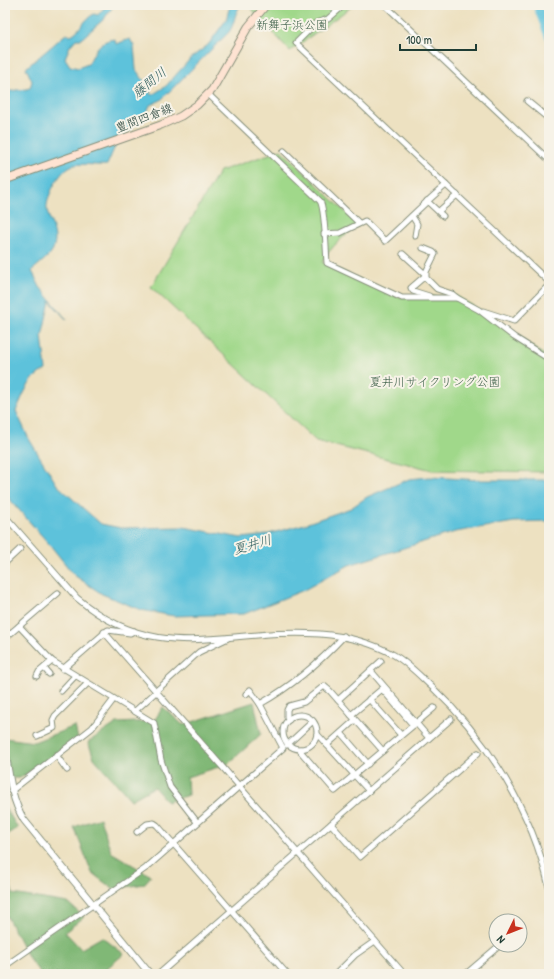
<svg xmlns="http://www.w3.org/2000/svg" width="554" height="979" font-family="'Patrick Hand','Klee One',sans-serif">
	<rect width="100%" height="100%" fill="#f7f3e8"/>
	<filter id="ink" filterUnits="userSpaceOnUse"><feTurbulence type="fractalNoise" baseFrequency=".025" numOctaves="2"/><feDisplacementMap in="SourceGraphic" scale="8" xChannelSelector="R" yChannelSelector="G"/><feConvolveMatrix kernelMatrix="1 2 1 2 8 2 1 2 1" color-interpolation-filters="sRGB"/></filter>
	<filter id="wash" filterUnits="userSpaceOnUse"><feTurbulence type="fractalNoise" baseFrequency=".012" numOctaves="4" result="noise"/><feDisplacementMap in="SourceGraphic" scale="16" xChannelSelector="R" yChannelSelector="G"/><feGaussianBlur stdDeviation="0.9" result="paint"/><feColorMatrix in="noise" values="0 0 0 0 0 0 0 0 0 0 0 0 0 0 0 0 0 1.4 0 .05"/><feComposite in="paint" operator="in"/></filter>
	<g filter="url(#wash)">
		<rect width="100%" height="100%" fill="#ede1c1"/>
		<g fill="#a0d88a" stroke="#608a5f">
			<polygon points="248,5 354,5 290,51"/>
			<path d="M 281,150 L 359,225 C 346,233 329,249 322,262 L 397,297 L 456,296 L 490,316 L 538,351 L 549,358 L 549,472 L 432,470 L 316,441 L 151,287 L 220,171 Z"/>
		</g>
		<g fill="#80b876" stroke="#507a55">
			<polygon points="254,702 261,734 228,764 187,777 188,795 167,802 154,787 131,800 94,758 88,742 117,723 154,721 163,707 183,725"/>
			<polygon points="75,726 78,739 20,778 5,778 5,738 34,742"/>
			<polygon points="5,807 18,828 5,836"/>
			<polygon points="100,818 111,852 151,876 144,884 113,889 92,873 74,827"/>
			<polygon points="5,865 13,894 68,903 84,917 65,932 81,949 102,937 124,954 100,974 41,974 30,960 5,913"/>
		</g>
		<path fill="#5dc2db" stroke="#3e8088" d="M 114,5 L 104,19 L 81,39 L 76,39 L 70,46 L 65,58 L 70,66 L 78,68 L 88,64 C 96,51 97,41 115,39 L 116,44 L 130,39 L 134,46 L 136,70 L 150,89 L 150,94 L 152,95 L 166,86 L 191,58 L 208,45 L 226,20 L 229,9 L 232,5 L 241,5 C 234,13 235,24 229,32 L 161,100 L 150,105 L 147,112 L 134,124 L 132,130 C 118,134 113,152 107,165 C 96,166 84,163 74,165 C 61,167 45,198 47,210 C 49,221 58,233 54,246 C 52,256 39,263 32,271 L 40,287 L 67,320 L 50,301 L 42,336 L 46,370 C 29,376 23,396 16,411 L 29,439 L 57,485 L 101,524 L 121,528 L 184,527 L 241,538 L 261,536 L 305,524 L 351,508 L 367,497 L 409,479 L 429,477 L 481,480 L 549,480 L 549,521 L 514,522 L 455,532 L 349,565 L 304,590 L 244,614 L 174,616 L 141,610 L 102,594 L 74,575 L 50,545 L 5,494 L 5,94 C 14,88 22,91 30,88 L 32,81 L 26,68 L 66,34 L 71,35 C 81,30 84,19 94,14 L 98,15 L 106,6 Z"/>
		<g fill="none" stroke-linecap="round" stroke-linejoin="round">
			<polyline stroke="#5dc2db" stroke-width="9" points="537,5 549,36"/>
		</g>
	</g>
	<g filter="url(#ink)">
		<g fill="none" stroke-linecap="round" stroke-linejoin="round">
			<defs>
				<g id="minor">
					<polyline points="344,5 328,19 316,23 296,43 446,185"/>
					<polyline points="385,5 549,160"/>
					<path d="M 208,94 L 320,201 C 325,208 326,251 327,263 L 402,298 L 457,298 L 479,310 L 514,337 L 549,359"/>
					<polyline points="527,101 549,119"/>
					<polyline points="284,151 359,223"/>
					<polyline points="427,201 443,216"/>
					<polyline points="439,211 457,195"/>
					<polyline points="412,216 417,224 415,236"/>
					<path d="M 324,234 L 340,233 L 365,221 L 385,241 C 406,222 424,203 446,185 L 549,282"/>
					<polyline points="423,248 433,252 435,254 426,272 426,278 437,289 452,294 457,298"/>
					<polyline points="403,254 425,274"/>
					<polyline points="425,276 411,288 413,291 429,296"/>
					<polyline points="483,311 514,321 549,285"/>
					<path d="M 5,516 L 77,598 C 159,668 227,627 320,634 C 346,636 371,642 394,655 C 408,663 420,676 432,687 C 488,740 532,811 549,887"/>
					<polyline points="5,563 20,549"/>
					<polyline points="19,626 52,661 154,723 161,760 170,787 197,822"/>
					<polyline points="104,632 404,974"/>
					<polyline points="5,638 58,593"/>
					<polyline points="44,668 49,674"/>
					<polyline points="63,669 108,630 130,633 134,631"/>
					<polyline points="371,671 429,738"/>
					<polyline points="37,676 39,672 52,661"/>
					<polyline points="61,691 75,676"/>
					<polyline points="156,691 199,652 228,638"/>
					<polyline points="246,694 250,690 260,704"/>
					<polyline points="369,699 401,735"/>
					<polyline points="338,700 381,661"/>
					<polyline points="135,711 157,691"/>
					<polyline points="351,715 382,689 413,725"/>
					<circle cx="300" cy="732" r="17"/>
					<polyline points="289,720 287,717 287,710 289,706 304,702 324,686 330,691 383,751"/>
					<polyline points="341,733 368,764"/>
					<polyline points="317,734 369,791"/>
					<polyline points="37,736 54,728 53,720 55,716 87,684"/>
					<polyline points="287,745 313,721"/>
					<polyline points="327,745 355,720"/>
					<polyline points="300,749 301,752 335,791 434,708"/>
					<polyline points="56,755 67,770"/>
					<polyline points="11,791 92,728 114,699"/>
					<polyline points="331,824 360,857 478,753"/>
					<polyline points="137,832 147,824 154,823 157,825 287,974"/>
					<path d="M 5,966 L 146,868 L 283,748 L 260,704 C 292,686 319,663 344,636"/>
					<polyline points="159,974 451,719"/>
					<polyline points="336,974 355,955 375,941"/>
					<polyline points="466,974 500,945"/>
				</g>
				<path id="tertiary" d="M 5,749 C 9,774 11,799 24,820 L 150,974"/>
				<polyline id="secondary" points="5,180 161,125 181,116 197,105 212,90 248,27 266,5"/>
			</defs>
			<use href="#minor" stroke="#868f7a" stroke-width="7"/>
			<use href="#tertiary" stroke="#868f7a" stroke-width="8"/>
			<use href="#secondary" stroke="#868f7a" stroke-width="9"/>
			<use href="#minor" stroke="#fff" stroke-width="5"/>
			<use href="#tertiary" stroke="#fff" stroke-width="6"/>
			<use href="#secondary" stroke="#fee3d2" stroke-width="7"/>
		</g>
	</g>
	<g text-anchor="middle" stroke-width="4" stroke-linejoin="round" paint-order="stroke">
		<g font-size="12" fill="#395c45" stroke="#f7f3e8">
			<text x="292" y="29">新舞子浜公園</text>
			<text x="435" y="386">夏井川サイクリング公園</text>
		</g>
		<g font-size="12" fill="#1f3d34" stroke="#f7f3e8">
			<text transform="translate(144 118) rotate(-21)" y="4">豊間四倉線</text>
		</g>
		<g font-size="13" font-style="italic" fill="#2e5e5e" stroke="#f7f3e8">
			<text transform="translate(149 82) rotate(-39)" y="5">藤間川</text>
			<text transform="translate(252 544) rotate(-16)" y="5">夏井川</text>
		</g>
	</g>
	<rect width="554" height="979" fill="none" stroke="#f7f3e8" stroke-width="20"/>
	<g transform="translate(508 933) rotate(227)"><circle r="19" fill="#f7f3e8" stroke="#a1aaa0"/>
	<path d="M0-3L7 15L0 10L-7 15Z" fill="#c8321e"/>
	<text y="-6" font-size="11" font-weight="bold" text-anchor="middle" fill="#1f3d34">N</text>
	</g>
	<path d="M400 44v6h76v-6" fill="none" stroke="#1f3d34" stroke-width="2"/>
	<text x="406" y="44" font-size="12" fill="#1f3d34" stroke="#f7f3e8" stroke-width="3" paint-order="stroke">100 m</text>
</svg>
